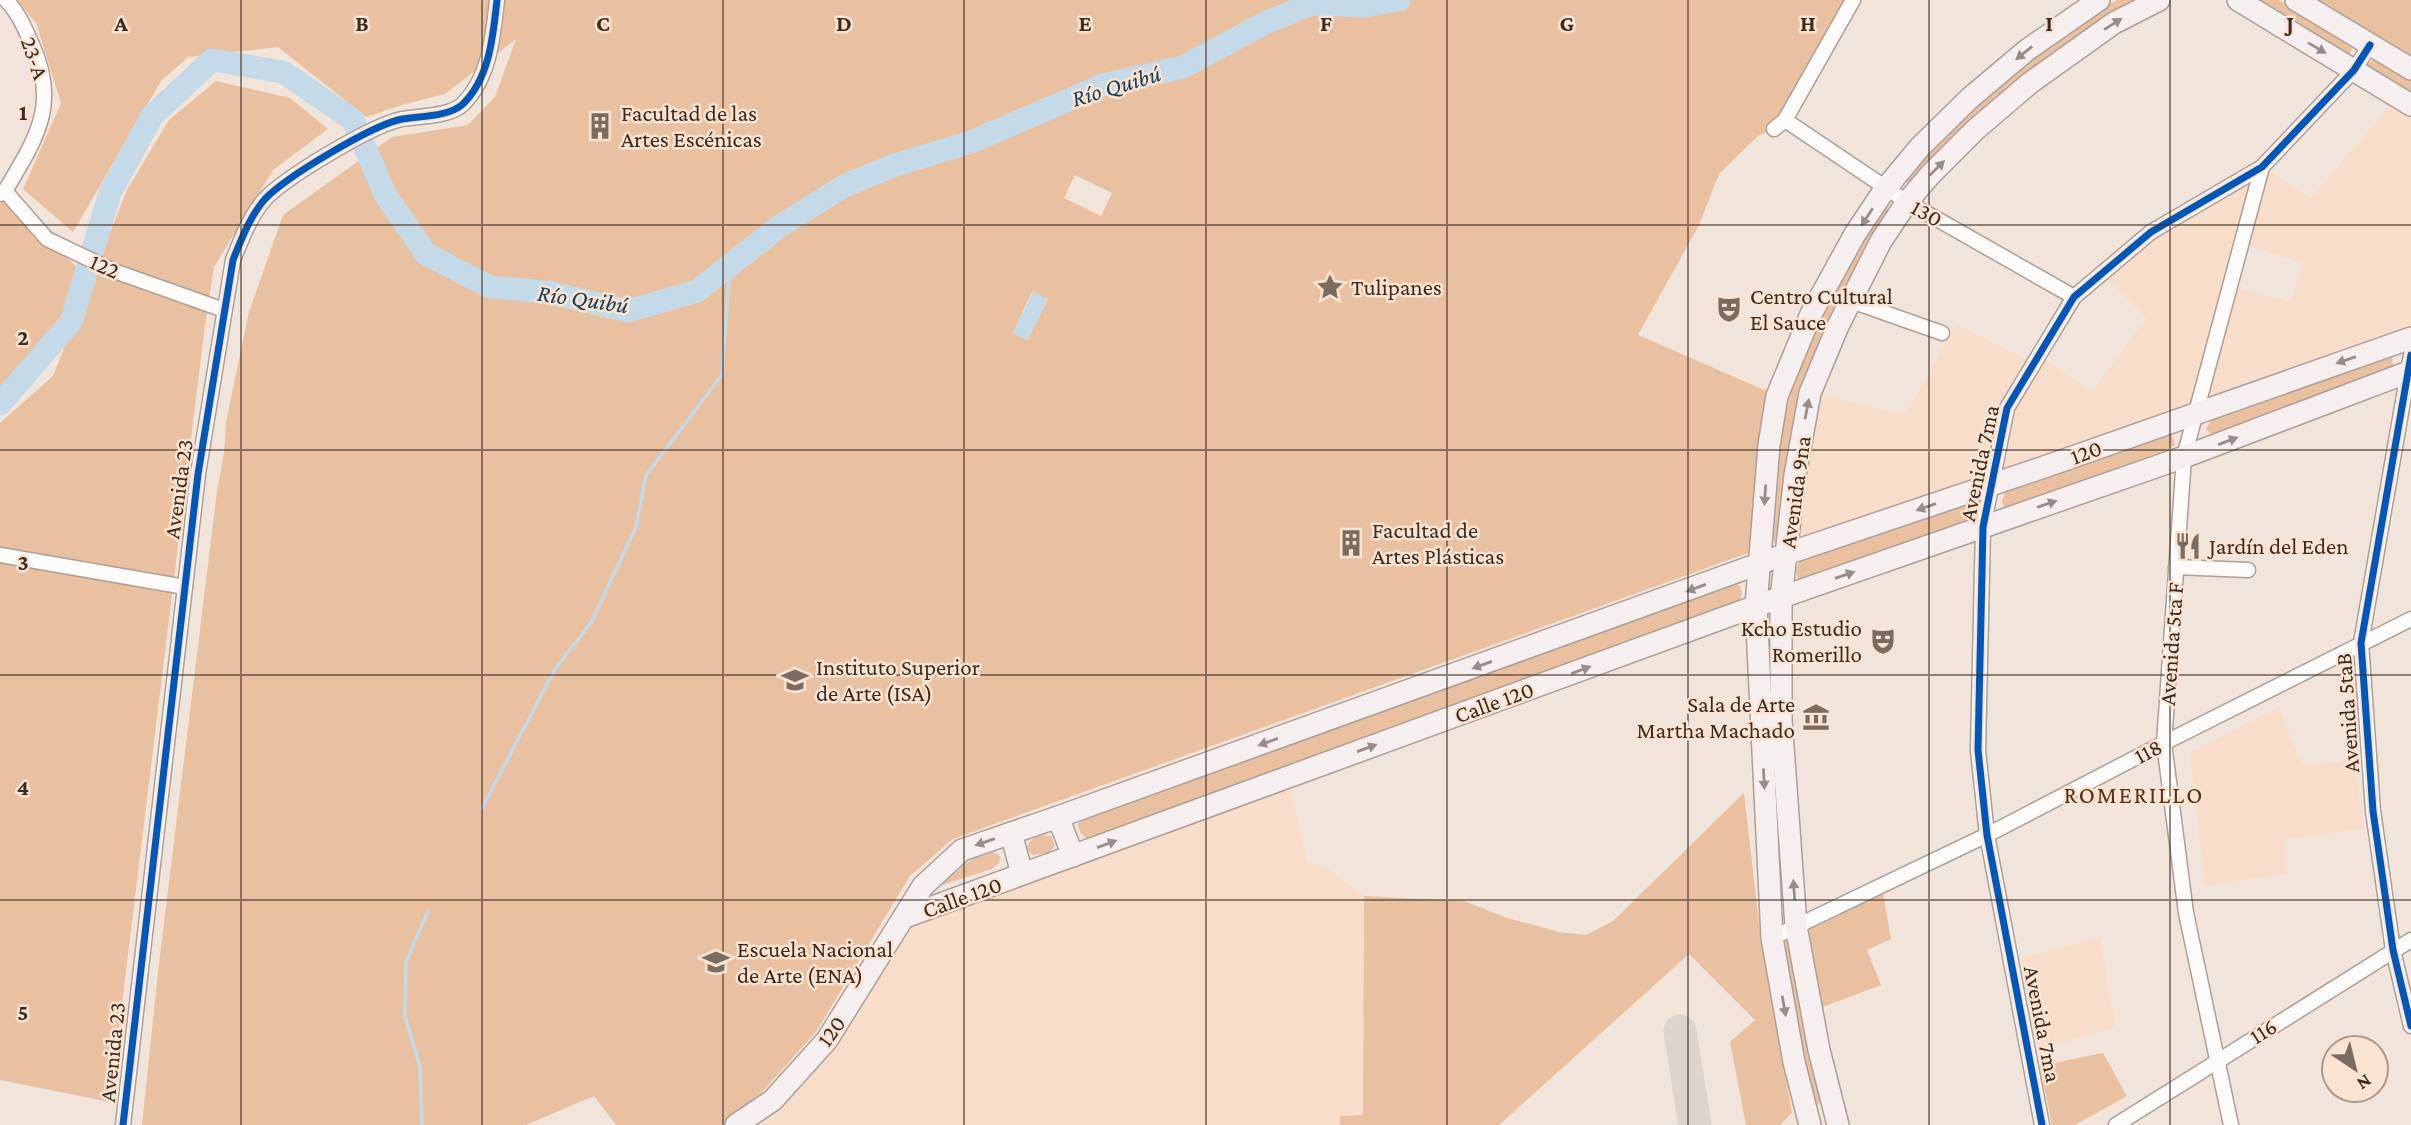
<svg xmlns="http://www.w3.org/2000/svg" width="2411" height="1125" font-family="'Crimson Pro',serif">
	<rect width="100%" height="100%" fill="#f1e4da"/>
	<g fill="#f7ddca">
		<polygon points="2397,98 2411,105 2411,326 2208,397 2236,287 2291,302 2302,263 2236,242 2197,411 1786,554 1810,393 1906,415 1956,324 2033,363 2039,355 2092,392 2147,318 2102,274 2151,232 2262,167 2311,198"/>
		<polygon points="2279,707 2301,766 2355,760 2363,829 2285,839 2286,874 2205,886 2190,753"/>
		<polygon points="1288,777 1307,861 1329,869 1364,896 1363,1115 1340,1116 1340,1125 736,1125 773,1100 905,917"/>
		<polygon points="2100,937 2115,1027 2038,1049 2020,959"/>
	</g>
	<g fill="#eac1a0" fill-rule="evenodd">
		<path d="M 17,0 L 1853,0 L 1774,129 L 1758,136 L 1719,174 L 1699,225 L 1638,335 L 1769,392 L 1751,552 L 953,839 L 910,876 L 816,1032 L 763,1091 L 721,1125 L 616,1125 L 594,1096 L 526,1125 L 142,1125 L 158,972 L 217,491 L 224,453 L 226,422 L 249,312 L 283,215 L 392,137 L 468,125 L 495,97 L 516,39 L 445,94 L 405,104 L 366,117 L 278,47 L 188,57 L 161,81 L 73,232 L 23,189 L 61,103 L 36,23 ZM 1075,175 L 1112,193 L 1101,216 L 1064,198 ZM 1032,292 L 1048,299 L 1027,340 L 1013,333 Z"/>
		<path d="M 2117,0 L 2139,0 L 1912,185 L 1905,181 L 1911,172 C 1973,107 2038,44 2117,0 Z"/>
		<polygon points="2251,0 2279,0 2351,43 2353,47 2350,53 2343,55"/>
		<polygon points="2296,0 2411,0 2411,69"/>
		<polygon points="2373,60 2379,60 2411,79 2411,99 2367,68 2366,65"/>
		<polygon points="216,81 290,98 328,129 273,170 214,267 204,333 110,1102 0,1080 0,423 53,376 127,190 169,120"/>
		<polygon points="4,201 78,268 71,322 0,404 0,203"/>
		<path d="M 1882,208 L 1888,208 L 1890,211 L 1841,297 L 1777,543 L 1774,542 L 1771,532 C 1776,488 1778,442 1789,400 C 1806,331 1847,269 1882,208 Z"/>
		<polygon points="2392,355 2393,366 2388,369 2213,436 2206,429 2213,417"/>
		<polygon points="2165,431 2172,434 2175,445 2167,450 2009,509 2004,507 2002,501 2005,491"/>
		<polygon points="1960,505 1968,507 1972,512 1972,519 1964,525 1804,580 1797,577 1796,570 1800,559"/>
		<path d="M 1732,584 L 1740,585 C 1744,596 1741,600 1732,606 L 1087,839 L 1080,832 L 1078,824 L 1085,815 Z"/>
		<polygon points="1744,793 1761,941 1792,1113 1780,1125 1746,1125 1730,1042 1755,1020 1689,954 1499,1125 1340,1125 1340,1116 1363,1115 1364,896 1464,901 1507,918 1559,932 1586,935 1613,921"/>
		<path d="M 1040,835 L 1051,836 L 1055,846 L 1048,853 L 1032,855 L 1027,850 C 1028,841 1032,839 1040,835 Z"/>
		<polygon points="993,852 1000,856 999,863 992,869 939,886 972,859"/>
		<polygon points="1883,893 1891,939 1867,950 1881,985 1820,1008 1806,930"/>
		<polygon points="1787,939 1792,941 1823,1099 1816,1107 1811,1104 1782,941"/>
		<polygon points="2103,1053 2127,1096 2075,1125 2052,1125 2040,1066"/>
	</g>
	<polygon fill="#c4dae9" points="1033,292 1048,299 1028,340 1013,333"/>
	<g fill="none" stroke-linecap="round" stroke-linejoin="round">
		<g stroke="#c4dae9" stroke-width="3.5">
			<polyline points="482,808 555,669 591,623 636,527 646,475 722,375 730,265"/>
			<polyline points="422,1125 420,1067 405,1016 406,962 428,911"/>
		</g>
		<polyline stroke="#c4dae9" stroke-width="23" points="0,404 71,322 110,193 152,116 212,60 283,72 353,120 385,194 426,254 490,287 547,292 628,311 697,291 780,226 844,186 895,165 971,142 1103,85 1183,67 1267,22 1311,4 1364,6 1399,0"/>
		<polyline stroke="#dcd4ce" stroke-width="33" points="1680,1031 1695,1125"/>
		<defs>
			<g id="street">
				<polyline points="1785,120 1907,202 2074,297"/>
				<polyline points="1774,129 1785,120 1853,0"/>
				<polyline points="5,191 47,239 114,271 224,310"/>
				<path d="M 0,194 L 5,191 C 37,137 60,104 31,42 C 24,27 18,12 6,0"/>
				<polyline points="1851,301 1942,333"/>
				<polyline points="2411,355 2361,643 2373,811 2393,950 2411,1026"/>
				<polyline points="0,555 185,587"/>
				<polyline points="2176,567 2248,570"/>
				<polyline points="1772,938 1987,835 2164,743 2411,619"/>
				<path d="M 123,1125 L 198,474 L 233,260 C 241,240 250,216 265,199 C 286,177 372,125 402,119 C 419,116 449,117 463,104 C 490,77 493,36 497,0"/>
				<polyline points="2042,1125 1987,835 1978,750 1983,527 2007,408 2074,297 2151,232 2262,167 2354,70 2370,45"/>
				<polyline points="2116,1125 2411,940"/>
				<polyline points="2231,1125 2186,913 2164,743 2184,457 2262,167"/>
			</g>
			<g id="secondary">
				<polyline points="2238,0 2411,105"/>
				<polyline points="2296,0 2411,69"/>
				<polyline points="1058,817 1073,856"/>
				<polyline points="1011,833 1022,874"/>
				<polyline points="905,917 1756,606 2184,457 2411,371"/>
				<polyline points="736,1125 773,1100 827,1040 923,886 962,850 1058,817 1786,554 2050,465 2411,338"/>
				<polyline points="1810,1125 1794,1062 1772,938 1756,606 1769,445 1777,396 1811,314 1855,234 1885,189 1920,147 1970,98 2027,50 2099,0"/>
				<polyline points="1838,1125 1819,1050 1796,926 1781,719 1781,598 1795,475 1810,393 1838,326 1881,241 1907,202 1930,175 1975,130 2030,83 2114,23 2159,0"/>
			</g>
		</defs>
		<use href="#street" stroke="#ac9f96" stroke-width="17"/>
		<use href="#secondary" stroke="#ac9f96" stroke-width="24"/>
		<use href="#street" stroke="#fdfbf9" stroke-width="14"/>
		<use href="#secondary" stroke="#f6efef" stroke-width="21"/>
		<defs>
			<g id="cycleway">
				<polyline points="2411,355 2361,643 2373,811 2393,950 2411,1026"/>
				<path d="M 123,1125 L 198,474 L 233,260 C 241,240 250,216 265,199 C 286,177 372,125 402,119 C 419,116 449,117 463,104 C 490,77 493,36 497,0"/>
				<polyline points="2042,1125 1987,835 1978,750 1983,527 2007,408 2074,297 2151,232 2262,167 2354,70 2370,45"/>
			</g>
		</defs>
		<use href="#cycleway" stroke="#fae3d1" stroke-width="11"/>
		<use href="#cycleway" stroke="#0057b8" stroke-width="7"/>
	</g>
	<defs><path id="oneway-solid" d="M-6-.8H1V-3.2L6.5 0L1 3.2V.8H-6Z" transform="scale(1.75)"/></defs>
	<g fill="#988d88">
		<use href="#oneway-solid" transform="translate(2113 24) rotate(-32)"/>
		<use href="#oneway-solid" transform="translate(2317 48) rotate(31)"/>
		<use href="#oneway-solid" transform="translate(2024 53) rotate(141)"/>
		<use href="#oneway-solid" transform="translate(1937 168) rotate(-45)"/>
		<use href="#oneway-solid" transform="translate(1867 217) rotate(123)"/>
		<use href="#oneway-solid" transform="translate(2346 360) rotate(161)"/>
		<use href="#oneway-solid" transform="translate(1807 409) rotate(-79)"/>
		<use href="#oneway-solid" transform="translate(2228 441) rotate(-20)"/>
		<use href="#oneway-solid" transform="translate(1765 495) rotate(94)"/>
		<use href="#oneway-solid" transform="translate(2047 504) rotate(-19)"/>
		<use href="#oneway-solid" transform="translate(1926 507) rotate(161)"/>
		<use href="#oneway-solid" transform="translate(1845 575) rotate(-19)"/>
		<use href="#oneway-solid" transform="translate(1696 588) rotate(160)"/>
		<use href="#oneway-solid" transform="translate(1482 665) rotate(160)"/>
		<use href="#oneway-solid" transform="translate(1581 670) rotate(-20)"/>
		<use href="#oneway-solid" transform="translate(1268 742) rotate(160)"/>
		<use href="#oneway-solid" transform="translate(1367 748) rotate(-20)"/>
		<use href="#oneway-solid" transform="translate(1764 779) rotate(87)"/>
		<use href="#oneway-solid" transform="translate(985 842) rotate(161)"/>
		<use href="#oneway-solid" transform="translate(1107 844) rotate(-20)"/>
		<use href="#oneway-solid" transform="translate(1794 890) rotate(-94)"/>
		<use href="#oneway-solid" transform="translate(1784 1006) rotate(80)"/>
	</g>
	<path fill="none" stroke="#3a2b20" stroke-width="2" stroke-opacity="0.55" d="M 241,0 L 241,1125M 482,0 L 482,1125M 723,0 L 723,1125M 964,0 L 964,1125M 1206,0 L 1206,1125M 1447,0 L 1447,1125M 1688,0 L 1688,1125M 1929,0 L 1929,1125M 2170,0 L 2170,1125M 0,225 L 2411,225M 0,450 L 2411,450M 0,675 L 2411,675M 0,900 L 2411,900"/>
	<defs>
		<symbol id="building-bare" viewBox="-9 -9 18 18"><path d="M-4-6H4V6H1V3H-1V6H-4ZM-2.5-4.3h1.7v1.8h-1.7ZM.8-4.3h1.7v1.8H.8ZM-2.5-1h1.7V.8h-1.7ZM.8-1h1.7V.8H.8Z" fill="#7a6c61" stroke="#fae3d1" stroke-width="2.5" paint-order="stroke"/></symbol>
		<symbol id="sight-bare" viewBox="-9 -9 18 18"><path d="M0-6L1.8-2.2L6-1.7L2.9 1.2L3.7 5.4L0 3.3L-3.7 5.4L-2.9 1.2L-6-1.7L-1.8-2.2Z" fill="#7a6c61" stroke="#fae3d1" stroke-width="2.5" paint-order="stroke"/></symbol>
		<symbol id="theatre-bare" viewBox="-9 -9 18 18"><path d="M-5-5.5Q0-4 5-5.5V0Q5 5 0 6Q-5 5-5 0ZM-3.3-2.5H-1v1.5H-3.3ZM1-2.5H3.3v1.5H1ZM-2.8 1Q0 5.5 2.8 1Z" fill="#7a6c61" stroke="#fae3d1" stroke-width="2.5" paint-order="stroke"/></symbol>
		<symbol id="restaurant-bare" viewBox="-9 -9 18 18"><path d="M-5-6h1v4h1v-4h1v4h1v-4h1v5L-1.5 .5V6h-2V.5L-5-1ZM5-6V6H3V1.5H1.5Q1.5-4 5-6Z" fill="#7a6c61" stroke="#fae3d1" stroke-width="2.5" paint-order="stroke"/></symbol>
		<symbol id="university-bare" viewBox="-9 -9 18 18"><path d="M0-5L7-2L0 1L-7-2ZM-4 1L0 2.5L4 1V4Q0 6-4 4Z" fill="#7a6c61" stroke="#fae3d1" stroke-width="2.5" paint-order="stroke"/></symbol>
		<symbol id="museum-bare" viewBox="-9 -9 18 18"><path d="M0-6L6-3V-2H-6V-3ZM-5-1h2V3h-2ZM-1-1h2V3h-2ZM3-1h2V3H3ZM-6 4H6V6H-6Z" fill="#7a6c61" stroke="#fae3d1" stroke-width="2.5" paint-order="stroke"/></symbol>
		<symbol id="school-bare" viewBox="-9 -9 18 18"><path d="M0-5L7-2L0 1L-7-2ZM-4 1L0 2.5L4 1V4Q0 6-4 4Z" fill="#7a6c61" stroke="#fae3d1" stroke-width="2.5" paint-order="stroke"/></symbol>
	</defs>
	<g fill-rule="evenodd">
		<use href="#building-bare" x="581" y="107" width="38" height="38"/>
		<use href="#sight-bare" x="1311" y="268" width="38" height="38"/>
		<use href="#theatre-bare" x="1710" y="290" width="38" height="38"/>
		<use href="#building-bare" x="1332" y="524" width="38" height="38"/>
		<use href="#restaurant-bare" x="2169" y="527" width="38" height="38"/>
		<use href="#theatre-bare" x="1864" y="622" width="38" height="38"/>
		<use href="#university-bare" x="776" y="661" width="38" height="38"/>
		<use href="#museum-bare" x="1797" y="698" width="38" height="38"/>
		<use href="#school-bare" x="697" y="943" width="38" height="38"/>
	</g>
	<g text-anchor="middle" stroke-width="5" stroke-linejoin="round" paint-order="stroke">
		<g font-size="23" fill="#3a2b20" stroke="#fae3d1">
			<text transform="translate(35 58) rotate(71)" y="8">23-A</text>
			<text transform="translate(1927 213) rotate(30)" y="8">130</text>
			<text transform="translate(105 266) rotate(24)" y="8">122</text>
			<text transform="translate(2086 452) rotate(-20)" y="8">120</text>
			<text transform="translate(1979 463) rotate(-78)" y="8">Avenida 7ma</text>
			<text transform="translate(178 489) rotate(-82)" y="8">Avenida 23</text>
			<text transform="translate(1795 492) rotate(-82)" y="8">Avenida 9na</text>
			<text transform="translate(2171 644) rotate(-86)" y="8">Avenida 5ta F</text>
			<text transform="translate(1494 702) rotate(-20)" y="8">Calle 120</text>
			<text transform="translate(2347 713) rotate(-94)" y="8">Avenida 5taB</text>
			<text transform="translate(2148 751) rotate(-28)" y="8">118</text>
			<text transform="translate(962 897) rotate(-20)" y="8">Calle 120</text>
			<text transform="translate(2043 1024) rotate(79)" y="8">Avenida 7ma</text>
			<text transform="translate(831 1031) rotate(-54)" y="8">120</text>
			<text transform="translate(2263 1031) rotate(-32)" y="8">116</text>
			<text transform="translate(112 1052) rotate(-84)" y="8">Avenida 23</text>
		</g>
		<g font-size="23" fill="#3a2b20" stroke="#fae3d1" text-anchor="start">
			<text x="621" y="121">Facultad de las<tspan x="621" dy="26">Artes Escénicas</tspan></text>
			<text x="1351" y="295">Tulipanes</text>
			<text x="1750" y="304">Centro Cultural<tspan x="1750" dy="26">El Sauce</tspan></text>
			<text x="1372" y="538">Facultad de<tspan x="1372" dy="26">Artes Plásticas</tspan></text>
			<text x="2209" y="554">Jardín del Eden</text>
			<text x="1862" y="636" text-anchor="end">Kcho Estudio<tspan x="1862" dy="26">Romerillo</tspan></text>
			<text x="816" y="675">Instituto Superior<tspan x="816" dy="26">de Arte (ISA)</tspan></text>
			<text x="1795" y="712" text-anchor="end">Sala de Arte<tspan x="1795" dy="26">Martha Machado</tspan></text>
			<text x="737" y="957">Escuela Nacional<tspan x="737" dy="26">de Arte (ENA)</tspan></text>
		</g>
		<g font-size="24" font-style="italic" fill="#15415b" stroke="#fae3d1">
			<text transform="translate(1116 86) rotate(-17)" y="8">Río Quibú</text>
			<text transform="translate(583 299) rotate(8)" y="8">Río Quibú</text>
		</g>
		<g font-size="24" letter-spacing="2" fill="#503218" stroke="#fae3d1">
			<text x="2134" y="803">ROMERILLO</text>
		</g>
	</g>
	<g font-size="23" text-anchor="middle" font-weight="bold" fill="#3a2b20" stroke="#fae3d1" stroke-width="5" stroke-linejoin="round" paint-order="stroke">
		<text x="121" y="31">A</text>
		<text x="362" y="31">B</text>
		<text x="603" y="31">C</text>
		<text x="844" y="31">D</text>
		<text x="1085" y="31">E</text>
		<text x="1326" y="31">F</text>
		<text x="1567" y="31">G</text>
		<text x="1808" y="31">H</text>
		<text x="2049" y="31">I</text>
		<text x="2290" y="31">J</text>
		<text x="23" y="120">1</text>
		<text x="23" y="345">2</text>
		<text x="23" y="570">3</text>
		<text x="23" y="795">4</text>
		<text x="23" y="1020">5</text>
	</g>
	<g transform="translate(2355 1069) rotate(145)"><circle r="33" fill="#fae3d1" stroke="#ad998a" stroke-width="2"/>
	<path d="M0-5L12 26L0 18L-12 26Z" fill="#7a6c61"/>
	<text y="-10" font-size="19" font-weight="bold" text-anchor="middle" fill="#3a2b20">N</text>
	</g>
</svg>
